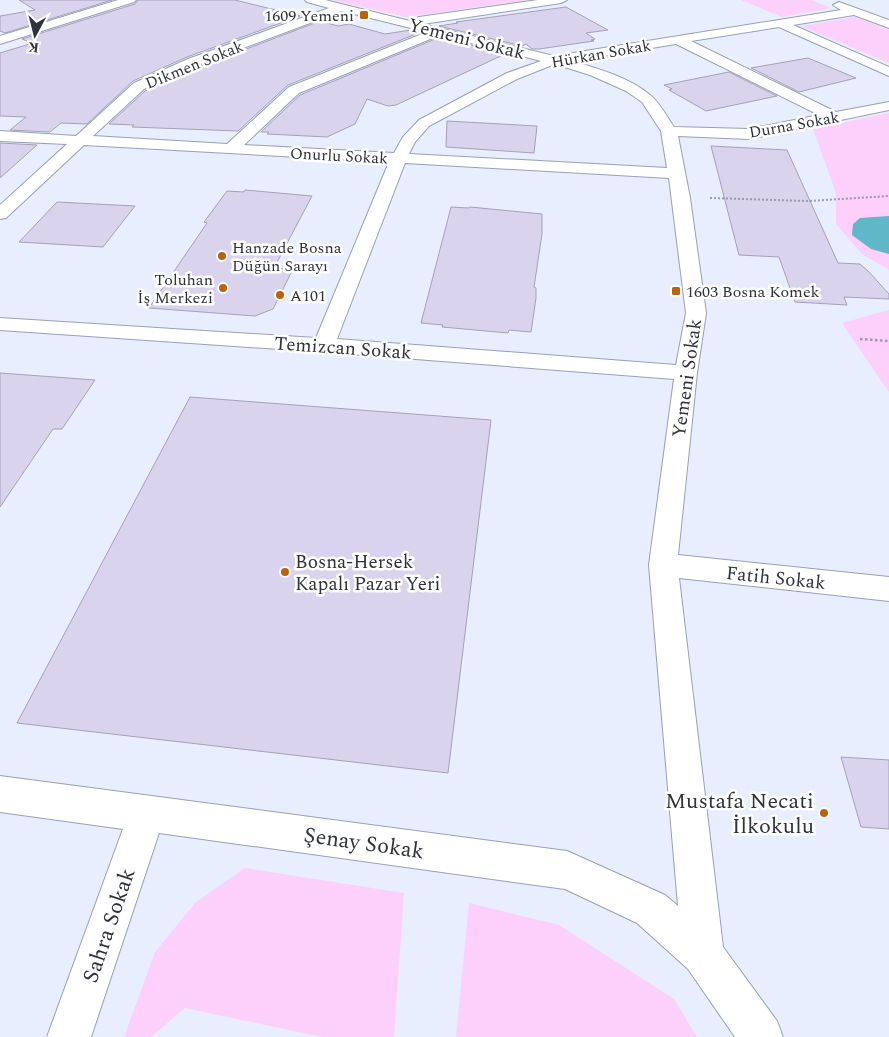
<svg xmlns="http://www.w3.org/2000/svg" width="889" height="1037" font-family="Spectral,serif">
	<rect width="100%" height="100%" fill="#e8eefe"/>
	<g fill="#fcd0fa">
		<polygon points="333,0 527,0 406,17"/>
		<polygon points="741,0 811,0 831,8 782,17"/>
		<polygon points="856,17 889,30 889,63 801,26"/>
		<polygon points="889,113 889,270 862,254 836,224 836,193 813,129"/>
		<polygon points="889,310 889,392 842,323"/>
		<polygon points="245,868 404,893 394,1037 322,1037 185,1008 151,1037 124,1037 155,952 196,902"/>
		<polygon points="469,903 559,925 674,999 697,1037 456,1037"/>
	</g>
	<polygon fill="#60b7c7" points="889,216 889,254 871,249 852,235 853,224 860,218"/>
	<g fill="#dad3ed" stroke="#a69fb9">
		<polygon points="19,0 112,0 5,33 0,31 0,16 35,10"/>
		<polygon points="138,0 235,0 300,16 187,57 133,81 87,124 61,123 50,132 10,130 26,117 0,116 0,53 33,43 22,39 135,4"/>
		<polygon points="566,7 608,30 586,33 595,39 591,40 594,41 539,49 532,49 526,44 522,46 439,26 458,23 456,22"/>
		<polygon points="320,21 338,26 349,24 385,34 411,30 421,32 288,85 238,131 132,127 134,125 109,124 145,91 199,67"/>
		<polygon points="440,37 505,54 396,105 388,106 367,99 355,124 327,137 267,134 269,132 261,132 300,95"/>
		<polygon points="808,58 856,78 799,92 751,68"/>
		<polygon points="729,72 777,96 706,111 669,90 672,89 664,85"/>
		<polygon points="447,121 537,126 534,153 446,147"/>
		<polygon points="0,143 37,145 0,178"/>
		<polygon points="711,146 787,150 838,263 860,264 869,272 889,294 889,299 844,297 847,305 795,302 779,257 739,255"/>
		<polygon points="245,190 312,196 274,268 293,269 273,309 255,316 149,308 207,223 204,222 227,191 244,192"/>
		<polygon points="57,202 135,206 103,247 19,242"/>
		<polygon points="451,207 469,208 470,207 542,214 542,234 534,287 536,288 536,298 531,332 509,330 508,333 442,327 443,325 421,323"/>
		<polygon points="0,373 95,380 62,429 53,429 0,507"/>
		<polygon points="190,397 491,420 448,773 17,723"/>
		<polygon points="841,757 889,760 889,829 861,827"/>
	</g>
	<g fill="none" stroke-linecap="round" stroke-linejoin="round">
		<defs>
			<g id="street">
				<polygon points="118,0 136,0 134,2 0,44 0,36"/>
				<path d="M 305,0 L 325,0 L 414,22 L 415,19 L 419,17 L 538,0 L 567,0 L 561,3 L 423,24 L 554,56 L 841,10 L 833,5 L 839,2 L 889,20 L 889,28 L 854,15 L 793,25 L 889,67 L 889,76 L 779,27 L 691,41 L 836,112 L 889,102 L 889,110 L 749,139 L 678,136 L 690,198 L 706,313 L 697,373 L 678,555 L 889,577 L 889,601 L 679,578 L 723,947 L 777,1021 L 783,1037 L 735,1037 L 688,969 L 637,923 L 565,889 L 159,833 L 91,1037 L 47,1037 L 123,829 L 0,812 L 0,776 L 567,851 L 665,895 L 678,906 L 649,565 L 674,379 L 324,352 L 0,330 L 0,318 L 316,338 L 389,162 L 84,145 L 6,218 L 0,219 L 0,205 L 67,144 L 0,141 L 0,131 L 76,136 L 134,83 L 188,59 L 329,8 L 307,2 ZM 342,11 L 427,32 L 289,87 L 227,144 L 93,136 L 144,89 L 198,65 ZM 440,35 L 541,61 L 507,73 L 419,120 L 403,137 L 394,153 L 244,145 L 299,93 ZM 676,44 L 819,115 L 749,129 L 674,127 C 667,117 660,103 650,95 C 629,77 598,69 572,61 ZM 555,64 L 590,75 L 626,91 L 642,102 L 661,131 L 667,168 L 409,154 L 415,142 L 429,126 L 517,79 ZM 405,163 L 669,178 L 686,313 L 676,365 L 337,339 Z"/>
			</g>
		</defs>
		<use href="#street" stroke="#97a0b8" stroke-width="2"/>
		<polyline stroke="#969ba8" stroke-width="2" stroke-dasharray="2 2" stroke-linecap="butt" points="710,198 808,201 889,196"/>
		<polyline stroke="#969ba8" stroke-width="2.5" stroke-dasharray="2.5 2.5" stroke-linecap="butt" points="860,339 889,341"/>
		<use href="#street" fill="#fff" fill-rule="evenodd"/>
	</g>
	<g fill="#bd610c" stroke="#fff" stroke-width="2">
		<rect x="359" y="10" width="10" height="10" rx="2.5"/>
		<circle cx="222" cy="256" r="5"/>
		<circle cx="223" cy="288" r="5"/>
		<rect x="671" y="286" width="10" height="10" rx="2.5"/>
		<circle cx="280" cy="295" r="5"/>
		<circle cx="285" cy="572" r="5"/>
		<circle cx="824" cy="813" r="5"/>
	</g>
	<g text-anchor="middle" stroke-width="5" stroke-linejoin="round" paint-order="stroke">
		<g font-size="16" fill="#30333d" stroke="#fff" text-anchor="start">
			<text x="354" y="21" text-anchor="end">1609 Yemeni</text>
			<text x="232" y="253">Hanzade Bosna<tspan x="232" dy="18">Düğün Sarayı</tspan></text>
			<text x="213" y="285" text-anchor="end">Toluhan<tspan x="213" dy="18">İş Merkezi</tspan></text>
			<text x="686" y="297">1603 Bosna Komek</text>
			<text x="290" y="301">A101</text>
		</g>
		<g font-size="16" fill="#30333d" stroke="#fff">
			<text transform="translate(601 53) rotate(-10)" y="6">Hürkan Sokak</text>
			<text transform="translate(194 64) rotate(-22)" y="6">Dikmen Sokak</text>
			<text transform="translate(794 124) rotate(-10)" y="6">Durna Sokak</text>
			<text transform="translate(339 155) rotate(3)" y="6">Onurlu Sokak</text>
		</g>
		<g font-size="19" fill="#30333d" stroke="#fff">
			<text transform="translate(467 38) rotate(14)" y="7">Yemeni Sokak</text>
			<text transform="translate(343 347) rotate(4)" y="7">Temizcan Sokak</text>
			<text transform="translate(686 378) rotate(-82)" y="7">Yemeni Sokak</text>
			<text transform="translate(776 577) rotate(6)" y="7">Fatih Sokak</text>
		</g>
		<g font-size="19" fill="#30333d" stroke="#fff" text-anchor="start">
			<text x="295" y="568">Bosna-Hersek<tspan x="295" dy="22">Kapalı Pazar Yeri</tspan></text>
		</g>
		<g font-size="22" fill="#30333d" stroke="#fff" text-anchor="end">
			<text x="814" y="808">Mustafa Necati<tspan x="814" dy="25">İlkokulu</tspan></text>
		</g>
		<g font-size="22" fill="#30333d" stroke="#fff">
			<text transform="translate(364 842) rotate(8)" y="8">Şenay Sokak</text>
			<text transform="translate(108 925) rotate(-71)" y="8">Sahra Sokak</text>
		</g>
	</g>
	<g transform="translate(35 35) rotate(187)" stroke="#ffffff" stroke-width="4" paint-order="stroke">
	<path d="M0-4L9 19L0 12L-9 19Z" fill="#30333d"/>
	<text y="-8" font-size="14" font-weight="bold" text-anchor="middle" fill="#30333d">K</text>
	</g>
</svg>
